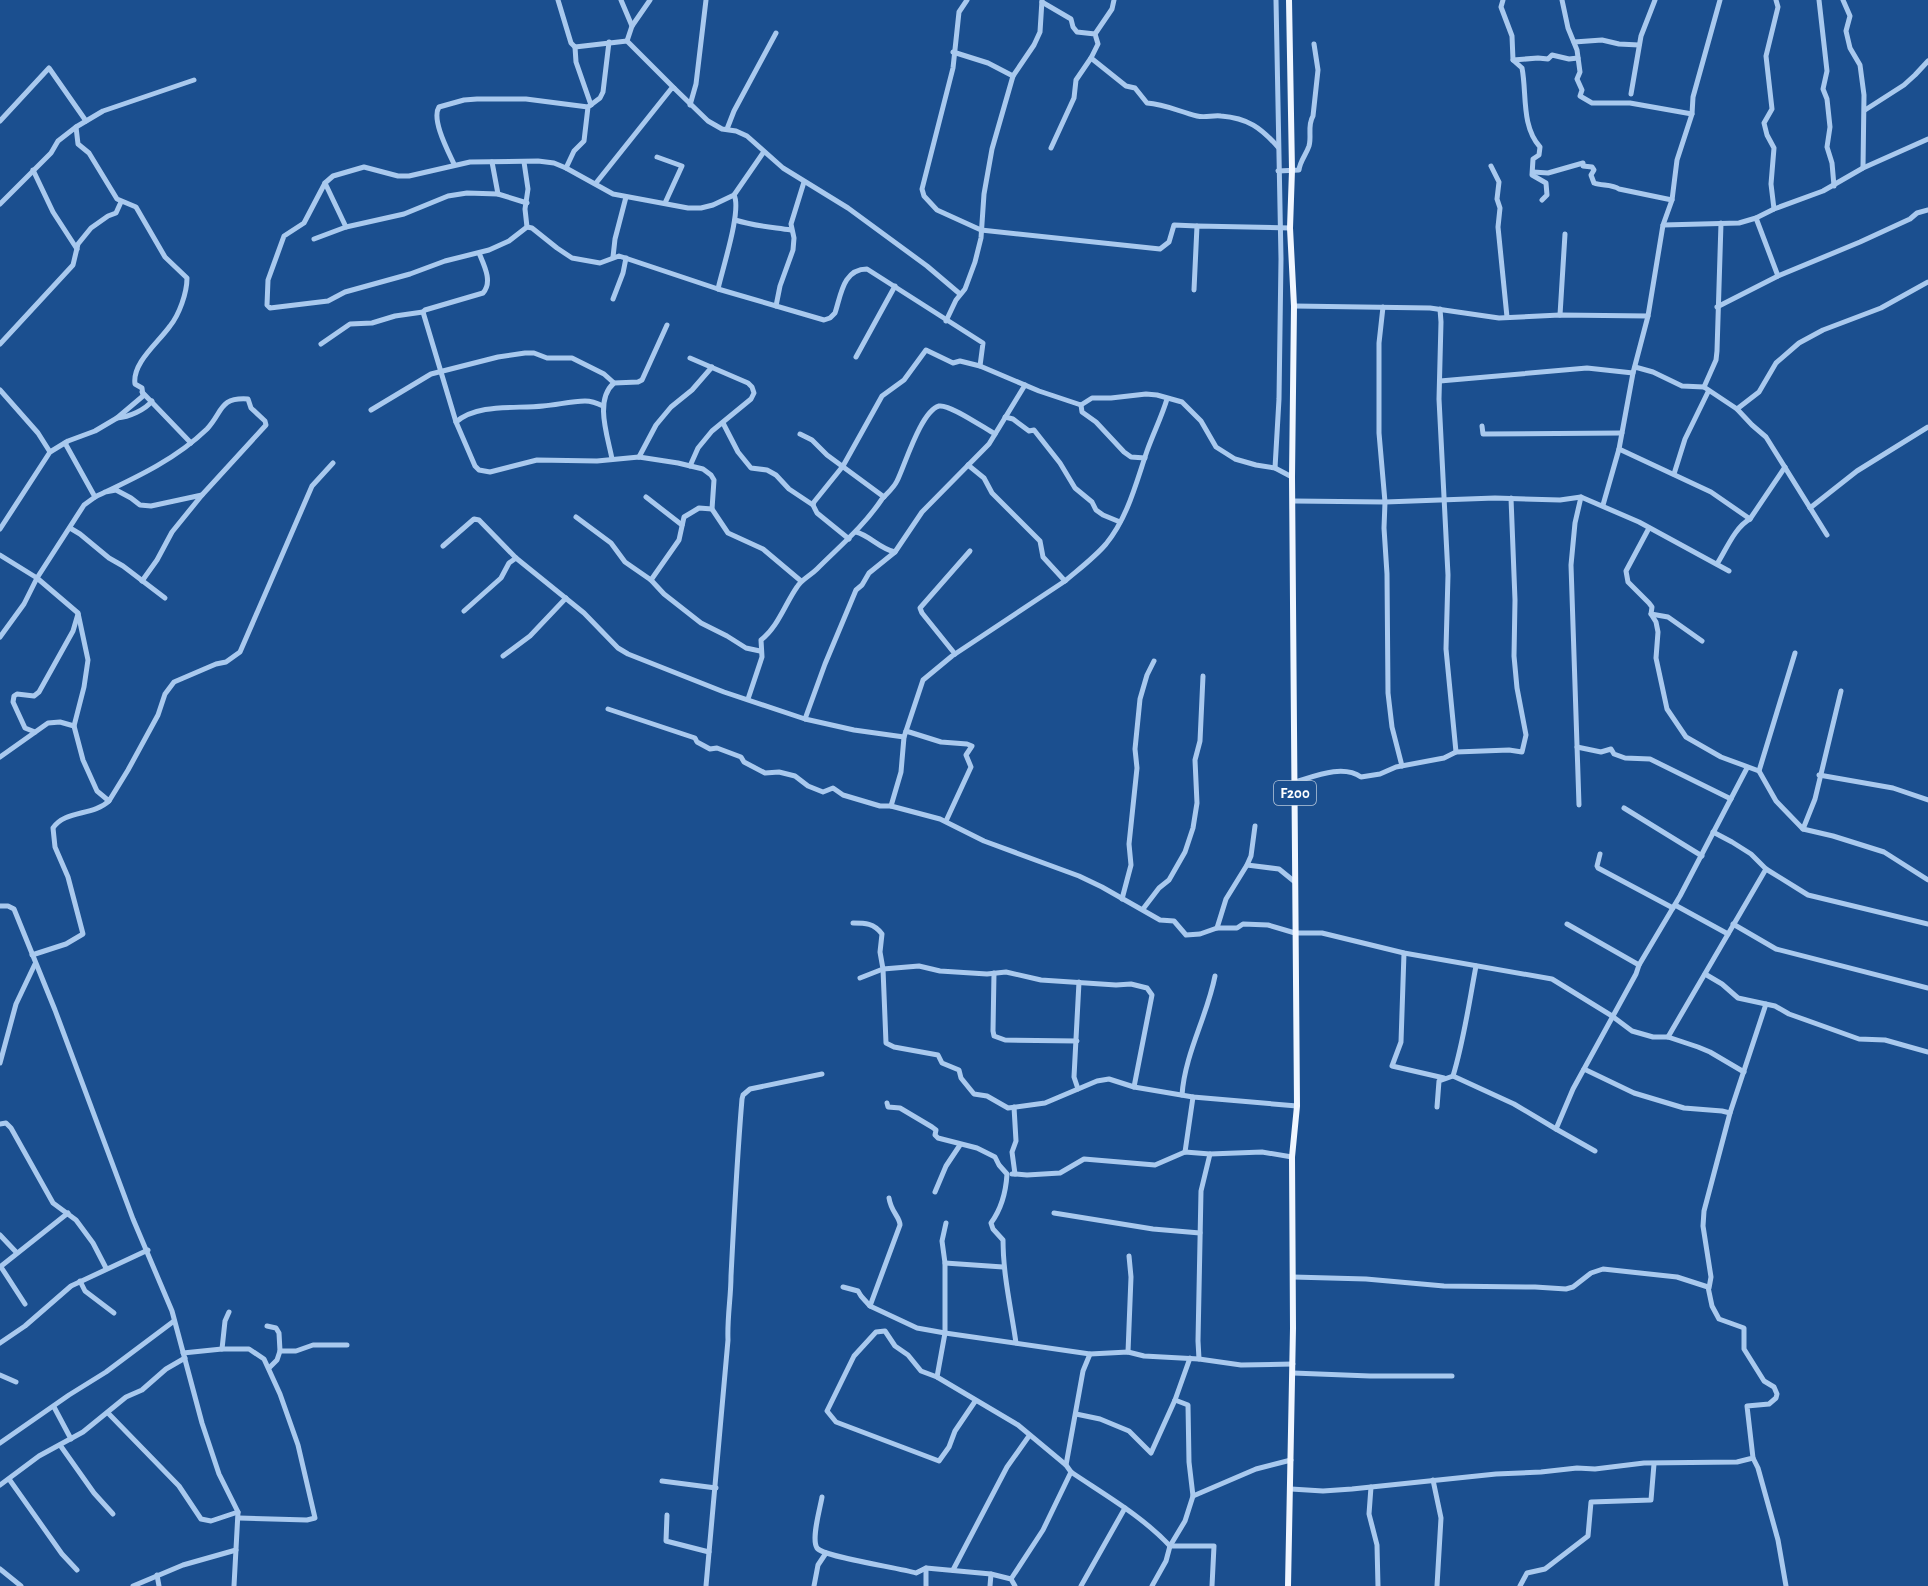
<svg xmlns="http://www.w3.org/2000/svg" width="1928" height="1586" font-family="'Alegreya Sans',sans-serif">
	<rect width="100%" height="100%" fill="#1b4f8f"/>
	<g fill="none" stroke-linecap="round" stroke-linejoin="round">
		<g stroke="#a9c9ee" stroke-width="5">
			<polyline points="558,0 571,43 575,47 627,41 674,88"/>
			<polyline points="621,0 632,26"/>
			<polyline points="967,0 959,12 953,68 922,189 924,196 937,210 981,230 1160,249 1169,242 1174,225 1197,226"/>
			<path d="M 1503,0 L 1501,7 L 1512,36 L 1513,60 L 1522,68 C 1527,93 1521,126 1540,147 L 1539,155 L 1533,159 L 1532,175 L 1546,183 L 1547,195 L 1542,200"/>
			<polyline points="1562,0 1568,28 1577,50 1580,72 1577,79 1582,90 1580,96 1592,103 1630,103 1692,114"/>
			<polyline points="1819,0 1827,71 1823,89 1827,99 1830,127 1827,147 1832,163 1834,186"/>
			<polyline points="1843,0 1850,16 1846,31 1850,48 1860,65 1864,95 1863,168"/>
			<polyline points="1042,2 1071,19 1073,27 1077,32 1095,34 1098,44 1091,58 1076,80 1074,98 1051,148"/>
			<polyline points="1095,34 1112,9 1114,0"/>
			<polyline points="627,41 632,26 650,0"/>
			<polyline points="1574,42 1602,40 1619,44 1639,45"/>
			<polyline points="575,47 576,62 591,105"/>
			<polyline points="953,52 988,63 1013,76"/>
			<path d="M 1091,58 L 1126,86 L 1135,88 L 1147,103 C 1165,104 1180,112 1197,116 C 1205,118 1213,115 1221,116 C 1248,118 1261,128 1278,147"/>
			<polyline points="1513,60 1538,58 1548,59 1552,55 1569,59 1578,58"/>
			<polyline points="1631,94 1641,36 1655,0"/>
			<polyline points="690,105 696,84 706,0"/>
			<polyline points="1865,110 1904,85 1915,75 1928,61"/>
			<polyline points="0,121 49,68 86,121"/>
			<polyline points="727,129 734,111 776,33"/>
			<path d="M 763,153 L 734,195 L 713,205 L 701,208 L 688,208 L 613,194 L 566,168 L 554,163 L 538,161 L 470,162 L 409,176 L 398,176 L 364,167 L 333,176 L 325,183 L 304,223 L 284,236 L 268,280 L 267,305 L 270,308 L 328,301 L 345,292 L 410,274 L 445,261 L 489,250 L 509,241 L 527,227 L 532,228 L 557,248 L 572,258 L 600,263 L 619,256 L 718,289 L 824,320 L 830,318 L 835,313 C 841,295 843,269 867,269 L 983,343 L 980,366"/>
			<polyline points="657,157 682,166 665,203"/>
			<polyline points="492,162 498,194"/>
			<polyline points="524,162 528,189 525,209 527,227"/>
			<path d="M 454,164 C 448,151 431,119 439,107 L 464,100 L 477,99 L 526,99 L 588,107"/>
			<polyline points="1491,166 1499,182 1497,199 1500,208 1498,227 1507,317"/>
			<polyline points="566,168 574,151 584,141 588,107 600,98 603,92 609,42"/>
			<polyline points="33,170 53,212 77,249"/>
			<path d="M 1278,171 L 1299,170 C 1300,161 1306,155 1309,146 C 1312,136 1307,126 1313,116 L 1318,70 L 1314,44"/>
			<path d="M 1533,172 L 1548,173 L 1583,163 L 1583,166 L 1592,167 L 1594,170 L 1591,175 L 1594,183 C 1602,186 1612,184 1619,189 L 1672,200"/>
			<polyline points="325,183 346,227"/>
			<polyline points="596,183 671,89 674,88 708,121 722,129 736,131 747,136 783,168 848,208 927,266 960,294"/>
			<polyline points="0,204 51,153 58,141 76,127 103,111 194,80"/>
			<polyline points="1774,209 1771,184 1774,148 1767,135 1764,123 1772,109 1766,56 1778,7 1776,0"/>
			<polyline points="1756,218 1778,276"/>
			<path d="M 735,220 C 754,226 771,227 791,230"/>
			<polyline points="1663,225 1739,223 1756,218 1774,209 1823,191 1863,168 1928,139"/>
			<polyline points="314,239 346,227 404,214 448,196 467,193 498,194 527,203"/>
			<path d="M 479,253 C 484,265 493,282 483,293 L 425,310 L 423,312 L 456,422 L 475,466 L 479,470 L 490,472 L 537,460 L 597,461 L 639,457 L 678,463 L 703,469 L 711,475 L 714,480 L 712,509 L 728,533 L 763,549 L 801,581"/>
			<polyline points="613,257 615,239 626,197"/>
			<path d="M 718,289 C 722,270 742,210 734,195"/>
			<polyline points="1194,290 1197,226 1290,228"/>
			<polyline points="613,299 623,273 626,258"/>
			<polyline points="776,306 780,286 793,250 794,238 791,224 804,182"/>
			<polyline points="1294,306 1430,308 1499,318 1560,315 1648,316"/>
			<polyline points="1383,307 1379,343 1379,433 1385,502 1384,528 1387,574 1388,693 1392,727 1402,766"/>
			<polyline points="1717,307 1778,276 1860,242 1910,219 1917,213 1928,210"/>
			<polyline points="1440,309 1441,322 1439,399 1448,575 1446,649 1456,752"/>
			<polyline points="1560,315 1565,234"/>
			<polyline points="946,321 956,300 965,289 975,262 981,238 984,194 992,149 1013,76 1034,45 1040,32 1042,0"/>
			<polyline points="0,344 73,265 78,244 91,228 108,216 116,213 121,202"/>
			<polyline points="321,344 350,324 372,323 395,316 423,312"/>
			<polyline points="856,357 895,286"/>
			<polyline points="1635,367 1653,372 1682,386 1704,387 1737,409 1752,425 1766,437 1827,535"/>
			<polyline points="1440,381 1587,368 1633,373"/>
			<polyline points="1704,387 1716,360 1717,351 1721,223"/>
			<polyline points="0,390 38,433 50,452"/>
			<polyline points="142,392 191,443"/>
			<polyline points="1081,405 1092,398 1111,398 1146,394 1157,395 1182,402 1201,421 1216,447 1235,459 1256,465 1275,468 1292,477"/>
			<polyline points="1081,405 1082,412 1096,422 1124,452 1131,457 1145,458"/>
			<polyline points="1737,409 1759,392 1776,363 1799,343 1823,330 1881,308 1928,282"/>
			<polyline points="371,410 431,374 498,357 525,353 534,353 547,358 572,358 604,374 614,383"/>
			<polyline points="1005,417 1013,419 1029,431 1034,430 1060,463 1075,488 1092,502 1096,510 1103,515 1120,522"/>
			<path d="M 117,418 C 129,417 145,410 152,401"/>
			<path d="M 456,422 C 478,403 516,409 543,406 C 557,405 571,401 585,401 C 591,401 597,403 603,406"/>
			<polyline points="723,423 738,452 751,468 767,470 776,475 789,489 813,505"/>
			<polyline points="1482,426 1483,434 1622,433"/>
			<polyline points="800,434 812,440 827,455 884,497"/>
			<polyline points="65,443 95,497"/>
			<polyline points="1619,449 1711,492 1750,519"/>
			<polyline points="639,457 656,425 671,407 692,390 712,367"/>
			<path d="M 612,459 C 608,437 594,400 614,383 L 638,382 L 642,380 L 667,325"/>
			<polyline points="968,465 984,478 992,493 1040,541 1043,557 1065,581"/>
			<polyline points="690,466 698,448 712,431 751,399 754,393 752,387 748,383 690,358"/>
			<polyline points="1275,468 1279,399 1281,259 1276,0"/>
			<polyline points="1674,474 1685,439 1708,392"/>
			<polyline points="646,497 682,525"/>
			<polyline points="1294,501 1385,502 1495,498 1560,500 1581,497 1639,522 1729,571"/>
			<polyline points="1603,505 1619,449 1633,373 1648,316 1663,225 1672,200 1677,160 1692,114 1693,97 1720,0"/>
			<polyline points="1810,508 1857,471 1928,427"/>
			<polyline points="576,517 611,543 625,562 651,580 664,594 701,623 727,636 746,648 760,651"/>
			<polyline points="70,528 80,534 109,558 123,566 165,598"/>
			<polyline points="1649,528 1626,571 1628,582 1649,603 1652,607 1651,614 1668,617 1702,641"/>
			<path d="M 0,529 L 50,452 L 68,441 L 95,431 L 117,418 L 143,396 L 142,388 L 135,384 C 132,363 158,343 170,326 C 179,315 187,293 187,278 L 165,257 L 136,207 L 117,199 L 89,153 L 78,144 L 76,127"/>
			<path d="M 856,532 C 869,535 880,549 895,552"/>
			<polyline points="849,539 817,513 813,505 814,502 843,466 882,396 904,380 926,350 953,363 960,361 980,366 1039,391 1081,405"/>
			<polyline points="443,546 474,519 479,520 516,558 584,613 618,648 628,654 724,692 805,719 854,730 904,737"/>
			<polyline points="0,555 37,578 78,613 88,660 84,687 74,726 83,760 97,791 109,801 128,770 158,715 165,694 174,682 216,664 226,662 240,652 312,486 333,463"/>
			<path d="M 1717,564 C 1726,550 1735,527 1750,519 L 1785,467"/>
			<polyline points="651,580 679,540 684,517 699,508 712,509"/>
			<polyline points="142,581 157,560 172,532 202,495"/>
			<polyline points="464,611 501,578 509,563 516,558"/>
			<polyline points="1651,614 1656,622 1658,632 1656,658 1667,709 1686,737 1721,757 1759,771 1776,801 1803,829 1833,836 1884,852 1928,880"/>
			<path d="M 0,637 L 24,604 L 37,578 L 84,505 L 95,497 C 135,478 175,460 207,429 C 223,412 219,397 248,399 L 251,408 L 265,421 L 266,425 L 202,495 L 151,506 L 140,505 L 131,498 L 116,490 L 105,492"/>
			<polyline points="955,654 922,613 920,608 970,551"/>
			<polyline points="503,656 530,636 566,598"/>
			<path d="M 748,699 L 762,657 L 761,640 C 778,627 785,604 797,587 C 802,579 810,576 817,569 C 840,546 864,526 882,499 C 887,493 893,489 897,481 C 905,465 921,411 939,406 C 950,404 984,428 995,434"/>
			<polyline points="608,709 695,738 697,742 710,749 717,748 741,757 744,762 765,773 779,772 795,776 808,786 823,792 833,788 843,795 880,806 891,806 940,819 984,841 1079,876 1102,887 1160,920 1174,921 1186,935 1200,934 1217,928 1237,928 1243,924 1268,925 1295,933 1322,933 1404,953 1552,979 1612,1016 1632,1031 1653,1037 1668,1037 1698,1047 1710,1052 1744,1072"/>
			<polyline points="805,719 825,664 856,590 862,585 869,573 895,552 922,512 989,444 1025,385"/>
			<polyline points="906,731 941,742 967,744 972,746 966,755 971,767 946,821"/>
			<polyline points="35,732 25,728 13,702 14,696 17,694 34,696 39,692 73,631 78,614"/>
			<polyline points="1577,747 1601,752 1611,749 1614,754 1625,758 1650,759 1731,799"/>
			<polyline points="0,757 48,723 60,722 74,726"/>
			<polyline points="1759,771 1795,653"/>
			<polyline points="1819,775 1893,788 1928,800"/>
			<path d="M 1295,782 C 1315,776 1343,764 1361,777 L 1380,774 L 1396,767 L 1444,758 L 1456,752 L 1509,750 L 1522,752 L 1526,735 L 1517,688 L 1514,656 L 1515,600 L 1511,498"/>
			<polyline points="1579,805 1571,565 1575,523 1581,497"/>
			<path d="M 891,806 L 901,772 L 904,737 L 923,680 L 952,656 L 1065,581 C 1079,569 1094,558 1106,544 C 1128,517 1136,483 1147,451 C 1153,434 1162,416 1167,399"/>
			<polyline points="1624,808 1702,856"/>
			<polyline points="1803,829 1815,799 1841,691"/>
			<polyline points="1713,832 1732,842 1751,854 1766,869 1808,895 1928,924"/>
			<polyline points="1600,854 1597,866 1598,868 1673,908"/>
			<polyline points="1247,865 1279,869 1295,882"/>
			<polyline points="1122,899 1131,865 1129,844 1137,768 1135,749 1140,699 1147,675 1154,661"/>
			<polyline points="1675,905 1728,934"/>
			<polyline points="0,906 8,906 14,909 55,1010 133,1219 172,1311 202,1423 219,1474 238,1512 234,1586"/>
			<polyline points="1143,909 1159,888 1169,880 1185,852 1193,828 1197,803 1195,760 1200,741 1203,676"/>
			<path d="M 853,923 C 865,923 874,923 882,934 L 880,952 L 883,969 L 886,1043 L 894,1047 L 938,1055 L 942,1063 L 959,1070 L 961,1078 L 974,1094 L 987,1096 L 1008,1108 L 1045,1103 L 1097,1081 L 1109,1079 L 1134,1087 L 1193,1097 L 1297,1106"/>
			<polyline points="1567,924 1639,965"/>
			<polyline points="1733,924 1776,949 1928,988"/>
			<polyline points="1217,928 1226,899 1247,865 1251,856 1255,826"/>
			<polyline points="1404,953 1401,1042 1392,1066 1444,1078"/>
			<path d="M 32,955 L 66,944 L 83,934 L 68,877 L 55,847 L 53,828 C 65,810 93,816 109,801"/>
			<polyline points="994,973 993,1031 994,1036 1005,1040 1077,1041"/>
			<polyline points="1705,974 1722,984 1738,998 1775,1006 1789,1014 1859,1039 1885,1040 1928,1052"/>
			<polyline points="860,978 883,969 919,966 940,971 987,974 1006,972 1041,980 1116,985 1131,984 1147,988 1152,995 1134,1087"/>
			<polyline points="1668,1037 1766,869"/>
			<polyline points="0,1063 16,1004 35,964"/>
			<polyline points="1584,1069 1634,1093 1684,1108 1722,1111 1730,1113"/>
			<polyline points="1453,1076 1514,1104 1556,1129"/>
			<polyline points="1078,1089 1074,1077 1079,982"/>
			<path d="M 1182,1095 C 1185,1053 1207,1017 1215,976"/>
			<path d="M 887,1103 L 888,1107 L 900,1108 L 932,1127 L 936,1130 L 935,1135 L 938,1138 L 977,1148 L 995,1157 L 999,1165 L 1007,1174 C 1006,1191 1002,1208 991,1223 L 993,1229 L 1003,1240 C 1003,1275 1011,1308 1016,1343"/>
			<path d="M 1437,1107 L 1439,1081 L 1453,1076 C 1464,1040 1469,1003 1476,966"/>
			<polyline points="0,1124 6,1123 11,1128 53,1203 76,1220 93,1243 106,1268"/>
			<polyline points="1595,1151 1556,1129 1573,1089 1636,974 1639,965 1680,896 1747,768"/>
			<polyline points="1185,1152 1193,1097"/>
			<polyline points="1012,1174 1015,1174 1012,1152 1016,1141 1014,1107"/>
			<polyline points="1015,1174 1027,1175 1060,1173 1084,1159 1155,1165 1185,1152 1210,1154 1262,1152 1292,1157"/>
			<polyline points="935,1192 946,1166 960,1145"/>
			<polyline points="1054,1213 1153,1229 1200,1233"/>
			<polyline points="0,1235 17,1253"/>
			<polyline points="945,1263 1003,1267"/>
			<polyline points="0,1267 68,1213"/>
			<polyline points="1,1267 25,1304"/>
			<polyline points="80,1281 85,1291 114,1313"/>
			<polyline points="843,1287 858,1291 861,1296 870,1306 917,1328 945,1333 1090,1354 1128,1352 1144,1356 1199,1359 1241,1365 1293,1364"/>
			<polyline points="1709,1288 1711,1277 1703,1226 1704,1211 1730,1113 1766,1004"/>
			<path d="M 870,1306 L 900,1225 C 900,1217 891,1212 889,1198"/>
			<polyline points="267,1326 276,1328 279,1333 280,1351"/>
			<polyline points="0,1343 25,1326 71,1286 148,1250"/>
			<polyline points="222,1349 225,1321 229,1312"/>
			<polyline points="1128,1352 1131,1277 1129,1256"/>
			<polyline points="183,1353 222,1349 249,1349 264,1359 280,1394 298,1445 315,1518 307,1520 239,1518"/>
			<polyline points="1199,1359 1198,1341 1201,1191 1210,1154"/>
			<polyline points="269,1368 277,1360 280,1351 296,1351 313,1345 347,1345"/>
			<polyline points="1293,1373 1370,1376 1452,1376"/>
			<polyline points="0,1375 16,1382"/>
			<polyline points="937,1377 945,1333 945,1263 942,1241 946,1223"/>
			<path d="M 976,1400 L 955,1431 L 949,1447 L 939,1461 L 836,1422 L 827,1411 L 854,1356 L 876,1332 L 885,1331 L 895,1346 L 908,1355 L 921,1371 L 937,1377 L 1018,1425 L 1066,1465 L 1071,1472 C 1105,1495 1142,1516 1170,1546 L 1214,1546 L 1212,1586"/>
			<polyline points="54,1407 71,1439"/>
			<polyline points="108,1413 179,1486 201,1519 211,1521 238,1512"/>
			<polyline points="1076,1414 1100,1419 1129,1431 1151,1453 1175,1400 1190,1358"/>
			<polyline points="0,1443 69,1395 106,1372 174,1321"/>
			<polyline points="60,1445 94,1493 113,1514"/>
			<polyline points="1753,1458 1758,1468 1778,1540 1786,1586"/>
			<polyline points="1066,1465 1083,1371 1090,1354"/>
			<polyline points="9,1479 62,1554 77,1570"/>
			<polyline points="1433,1480 1441,1518 1437,1586"/>
			<polyline points="662,1481 716,1488"/>
			<polyline points="0,1485 39,1456 83,1432 126,1397 142,1390 166,1369 185,1358"/>
			<polyline points="1371,1487 1369,1514 1377,1545 1378,1586"/>
			<polyline points="1291,1489 1323,1491 1352,1489 1496,1474 1541,1472 1577,1468 1595,1469 1644,1463 1737,1462 1753,1458 1747,1406 1769,1404 1776,1398 1777,1394 1774,1387 1764,1381 1744,1349 1744,1328 1719,1319 1712,1306 1708,1287 1677,1277 1603,1269 1591,1273 1573,1287 1566,1289 1535,1287 1444,1286 1366,1279 1293,1277"/>
			<polyline points="1193,1496 1256,1469 1291,1460"/>
			<path d="M 822,1497 C 820,1509 811,1539 817,1548 C 823,1557 901,1568 916,1573 L 926,1568 L 991,1574 L 1011,1579 L 1015,1586"/>
			<polyline points="667,1515 666,1541 709,1552"/>
			<polyline points="0,1569 21,1586"/>
			<polyline points="953,1570 1007,1467 1029,1436"/>
			<polyline points="157,1575 159,1586"/>
			<polyline points="1011,1579 1043,1530 1071,1472"/>
			<polyline points="133,1586 183,1565 236,1550"/>
			<path d="M 706,1586 L 728,1340 C 727,1318 731,1297 731,1276 C 734,1217 737,1158 742,1099 L 743,1095 L 750,1089 L 822,1074"/>
			<polyline points="814,1586 818,1565 826,1553"/>
			<polyline points="926,1586 926,1568"/>
			<polyline points="990,1586 991,1574"/>
			<polyline points="1081,1586 1125,1508"/>
			<polyline points="1152,1586 1166,1561 1170,1546 1185,1521 1193,1496 1189,1462 1188,1405 1175,1400"/>
			<polyline points="1520,1586 1527,1573 1545,1569 1588,1536 1591,1502 1651,1500 1654,1464"/>
		</g>
		<polyline stroke="#f0f6ff" stroke-width="6" points="1288,1586 1293,1328 1292,1157 1297,1106 1292,477 1294,306 1290,228 1292,170 1289,0"/>
	</g>
	<g text-anchor="middle" stroke-width="5" stroke-linejoin="round" paint-order="stroke">
		<rect fill="#1b4f8f" stroke="#bbcadd" stroke-width="1.5" x="1274" y="781" width="42" height="24" rx="4.5"/>
		<g font-size="15" font-weight="bold" fill="#fff">
			<text x="1295" y="798">F200</text>
		</g>
	</g>
</svg>
